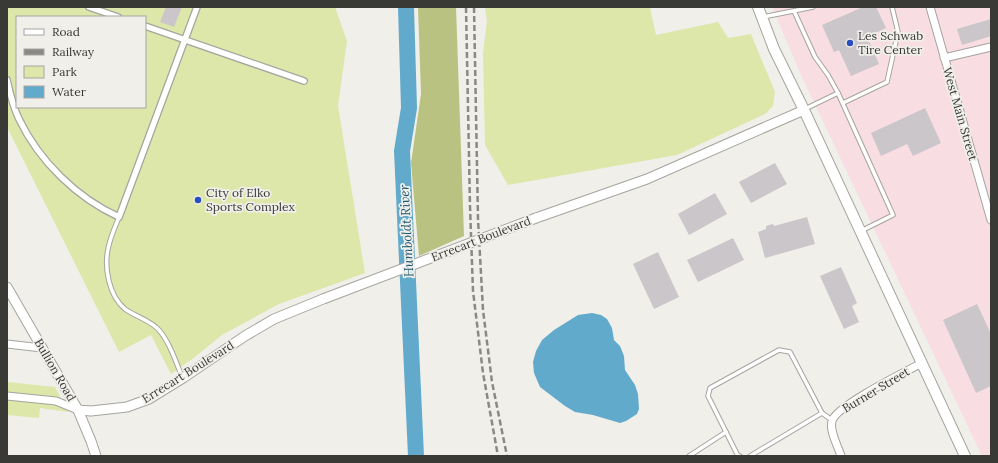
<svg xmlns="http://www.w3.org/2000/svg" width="998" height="463" font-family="Lora,serif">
	<rect width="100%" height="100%" fill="#f0efea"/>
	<polygon fill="#f8dde3" points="772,7 991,7 991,456 982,456 801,75"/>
	<g fill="#dde7aa" fill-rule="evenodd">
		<path d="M 7,7 L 335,7 L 347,41 L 338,106 L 365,273 L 279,304 L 222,335 L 195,357 L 171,374 L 151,335 L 119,352 L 7,127 ZM 17,17 L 145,17 L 145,107 L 17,107 Z"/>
		<polygon points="485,7 650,7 656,35 718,22 728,38 751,34 775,92 773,106 765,114 677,155 508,185 485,145 483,53 487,21"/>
		<polygon points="7,382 55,387 68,412 40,408 39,418 7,415"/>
	</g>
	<polygon fill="#b9c280" points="418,7 456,7 464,236 419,256 411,163 421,94"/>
	<polygon fill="#61aacc" points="592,313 601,315 607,319 612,328 614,340 620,346 624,356 625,370 635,385 638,394 639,409 637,414 626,421 620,423 593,415 575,412 565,406 540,387 534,373 533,362 536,351 542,340 554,330 578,315"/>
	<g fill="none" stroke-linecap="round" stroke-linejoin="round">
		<polyline stroke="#61aacc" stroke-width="16" points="406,7 409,108 402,151 416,456"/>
	</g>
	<g fill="#cbc6ca">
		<polygon points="166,7 182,7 174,27 160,22"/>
		<polygon points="863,7 876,7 886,28 867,37 879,64 851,76 839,50 834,52 822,25"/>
		<polygon points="991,19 991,36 962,45 957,29"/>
		<polygon points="925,108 941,143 913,156 907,144 881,156 871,133"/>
		<polygon points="775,163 787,184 751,203 739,182"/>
		<polygon points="715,193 727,214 689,235 678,214"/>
		<polygon points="807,217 815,244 765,258 758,232 766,229 766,226 773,224 774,226"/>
		<polygon points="733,238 744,260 698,282 687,260"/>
		<polygon points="658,252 679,297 654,309 633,264"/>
		<polygon points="841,267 857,303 852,306 859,322 844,329 820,276"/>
		<polygon points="977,304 991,334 991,386 976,393 943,320"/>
	</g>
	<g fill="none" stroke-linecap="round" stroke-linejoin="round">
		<defs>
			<g id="service">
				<polyline points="794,11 815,57 828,75 838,93 893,215 861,231"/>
				<polyline points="763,17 813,7"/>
				<polyline points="843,103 887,82 898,32 892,7"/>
				<polyline points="805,109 838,93"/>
				<path d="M 119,217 C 115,227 110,238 108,249 C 104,268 109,296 125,309 C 136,317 150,320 159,330 C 170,343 176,362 182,377"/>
				<polyline points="689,456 726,432"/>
				<polyline points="740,456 738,456 708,396 710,388 779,350 790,352 822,413 832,420"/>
				<polyline points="750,456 822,413"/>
			</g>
			<g id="pedestrian">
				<polyline points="89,7 118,17"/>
				<polyline points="145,26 304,81"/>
				<path d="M 7,80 C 10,94 13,107 19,119 C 39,161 77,198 119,217 L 197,7"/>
			</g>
			<g id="minor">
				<polyline points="930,7 991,220"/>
				<polyline points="944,58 991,47"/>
				<polyline points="7,344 42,348"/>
				<polyline points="7,396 56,401 78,410"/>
				<path d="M 841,456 C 838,446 829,431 832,421 C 836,406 905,372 922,363"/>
			</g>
			<g id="tertiary">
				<polyline points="536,218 647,179 804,110"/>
				<polyline points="7,287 78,410 91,441 96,456"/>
				<polyline points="78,410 91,411 127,407 149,399 183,378 245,336 274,319 323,299"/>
			</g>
			<polyline id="secondary" points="758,7 774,49 804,110 965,456"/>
		</defs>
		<use href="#service" stroke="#a5a49f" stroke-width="5.5"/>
		<use href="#pedestrian" stroke="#a5a49f" stroke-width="8"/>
		<use href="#minor" stroke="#a5a49f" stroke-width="9"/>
		<use href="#tertiary" stroke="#a5a49f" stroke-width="11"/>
		<use href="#secondary" stroke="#a5a49f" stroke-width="12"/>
		<use href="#service" stroke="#fff" stroke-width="3.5"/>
		<use href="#pedestrian" stroke="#fff" stroke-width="5.5"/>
		<use href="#minor" stroke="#fff" stroke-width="7"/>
		<use href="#tertiary" stroke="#fff" stroke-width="9"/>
		<use href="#secondary" stroke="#fff" stroke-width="10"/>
		<g stroke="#8a8985" stroke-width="2.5" stroke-dasharray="6 3" stroke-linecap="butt">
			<polyline points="466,7 470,206 473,291 483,373 498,456"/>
			<polyline points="474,7 478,219 483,310 492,382 507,456"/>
		</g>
		<defs>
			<polyline id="tertiary-bridge" points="323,299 536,218"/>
		</defs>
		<use href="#tertiary-bridge" stroke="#a5a49f" stroke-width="11" stroke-linecap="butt"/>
		<use href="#tertiary-bridge" stroke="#fff" stroke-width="9"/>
	</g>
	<g fill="#274fbe" stroke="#f0efea" stroke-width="1.5">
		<circle cx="850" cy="43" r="4"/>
		<circle cx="198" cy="200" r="4"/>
	</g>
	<g text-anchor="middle" stroke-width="3.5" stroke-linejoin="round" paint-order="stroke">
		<g font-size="12" fill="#393936" stroke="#f0efea" text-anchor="start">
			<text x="858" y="40">Les Schwab<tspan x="858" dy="14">Tire Center</tspan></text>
			<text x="206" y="197">City of Elko<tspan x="206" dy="14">Sports Complex</tspan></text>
		</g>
		<g font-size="12" fill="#393936" stroke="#f0efea">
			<text transform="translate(960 114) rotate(74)" y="4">West Main Street</text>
			<text transform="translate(481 239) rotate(-21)" y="4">Errecart Boulevard</text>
			<text transform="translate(55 370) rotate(60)" y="4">Bullion Road</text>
			<text transform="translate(188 372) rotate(-32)" y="4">Errecart Boulevard</text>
			<text transform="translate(876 390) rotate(-31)" y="4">Burner Street</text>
		</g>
		<g font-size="13" font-style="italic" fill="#1a556d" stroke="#f0efea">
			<text transform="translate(406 231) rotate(-93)" y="5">Humboldt River</text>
		</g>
	</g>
	<rect width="998" height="463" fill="none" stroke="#393936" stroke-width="16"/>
	<rect x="16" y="16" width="130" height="92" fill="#f0efea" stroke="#a7a6a2"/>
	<rect x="24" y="29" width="20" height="6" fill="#ffffff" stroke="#a7a6a2"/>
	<text x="52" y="36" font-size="12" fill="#393936">Road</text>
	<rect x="24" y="49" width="20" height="6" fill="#8a8985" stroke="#a7a6a2"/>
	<text x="52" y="56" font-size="12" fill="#393936">Railway</text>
	<rect x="24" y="66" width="20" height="12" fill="#dde7aa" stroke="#a7a6a2"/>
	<text x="52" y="76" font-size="12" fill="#393936">Park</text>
	<rect x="24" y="86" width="20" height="12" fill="#61aacc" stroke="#a7a6a2"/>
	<text x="52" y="96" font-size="12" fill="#393936">Water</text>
</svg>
